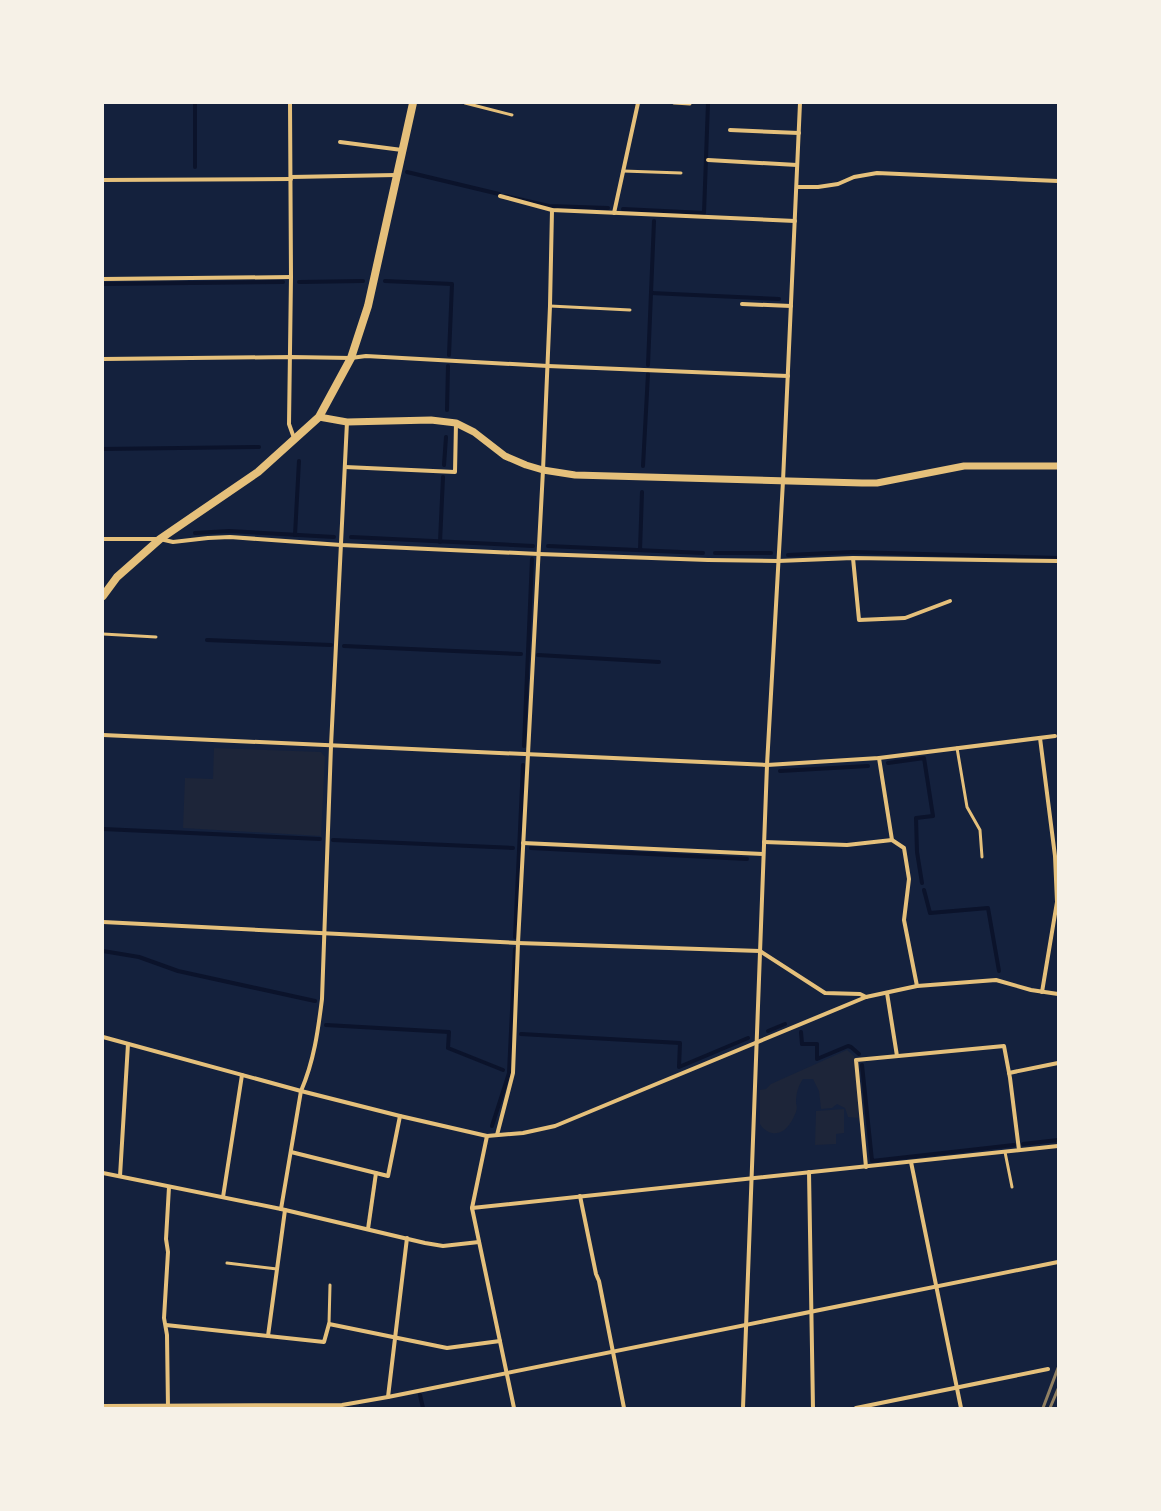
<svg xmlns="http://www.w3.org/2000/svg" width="1161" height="1511" font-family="Signika,sans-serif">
	<rect width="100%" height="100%" fill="#14213d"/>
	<g fill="#1d2539">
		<polygon points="214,748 321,752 325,757 321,836 183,828 185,778 213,779"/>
		<path d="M 847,1050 L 854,1056 L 859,1118 L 848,1117 L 845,1108 L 837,1104 L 832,1108 L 821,1109 L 819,1091 L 813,1079 L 803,1079 C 798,1086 796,1094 796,1103 C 797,1106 797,1109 796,1112 C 792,1122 785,1135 772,1133 C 767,1132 762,1128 760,1124 L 760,1090 L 766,1089 L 771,1084 Z"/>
		<polygon points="844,1109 844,1133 836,1134 836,1144 815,1145 816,1111"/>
	</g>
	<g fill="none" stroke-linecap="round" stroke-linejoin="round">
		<g stroke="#0b132b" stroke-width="4">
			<polyline points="195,103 195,167"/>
			<polyline points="407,172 499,194"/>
			<polyline points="506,196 549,206 608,208"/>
			<polyline points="623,209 704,213 708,103"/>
			<polyline points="385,281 452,284 449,355"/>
			<polyline points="299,282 363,281"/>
			<polyline points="103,284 283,282"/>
			<polyline points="651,293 779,299"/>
			<polyline points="648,365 654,221"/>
			<polyline points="447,410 448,366"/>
			<polyline points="103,449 259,447"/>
			<polyline points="444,465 446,437"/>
			<polyline points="643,466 648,374"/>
			<polyline points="195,533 229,531 334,537"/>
			<polyline points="295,535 299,461"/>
			<polyline points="351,537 533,546"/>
			<polyline points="440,542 443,477"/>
			<polyline points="548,546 703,553"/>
			<polyline points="640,550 642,492"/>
			<polyline points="715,553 771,553"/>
			<polyline points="788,555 853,552 1058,558"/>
			<polyline points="207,640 331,645"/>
			<polyline points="344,646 521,654"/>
			<polyline points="538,655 659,662"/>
			<polyline points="524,746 532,559"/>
			<polyline points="888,763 924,758 933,816 916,818 917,852 922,883"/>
			<polyline points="780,771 868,766"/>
			<polyline points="103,829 320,839"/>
			<polyline points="333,840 513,848"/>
			<polyline points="531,848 747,859"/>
			<polyline points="924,890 930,913 988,908 999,971"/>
			<polyline points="515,937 523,765"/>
			<polyline points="103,951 139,957 178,971 315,1001"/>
			<polyline points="326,1025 449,1032 448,1048 503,1070"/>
			<polyline points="768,1031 785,1024"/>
			<polyline points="801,1032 802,1044 817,1044 817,1059 848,1046 851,1047 859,1054"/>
			<polyline points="521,1034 680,1043 679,1067 748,1038"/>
			<polyline points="862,1065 872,1161 1014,1145"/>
			<polyline points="492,1126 509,1073 515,949"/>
			<polyline points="1023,1144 1058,1140"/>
			<polyline points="420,1395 423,1408"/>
		</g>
		<g stroke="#e5c07b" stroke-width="3">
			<polyline points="465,103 512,115"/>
			<polyline points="674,103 690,104"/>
			<polyline points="623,171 681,173"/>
			<polyline points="550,306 630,310"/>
			<polyline points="103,634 156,637"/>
			<polyline points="957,748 967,807 980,830 982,857"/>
			<polyline points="1005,1152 1012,1187"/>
			<polyline points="227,1263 277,1269"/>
			<polyline points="329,1324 330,1285"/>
		</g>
		<g stroke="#e5c07b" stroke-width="4">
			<polyline points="290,103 291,277 289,424 294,438"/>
			<polyline points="730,130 799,133"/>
			<polyline points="340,142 402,150"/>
			<polyline points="708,160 797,165"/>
			<polyline points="291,177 396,175"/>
			<polyline points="103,180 291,179"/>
			<polyline points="797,187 818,187 838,184 854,177 877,173 1058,181"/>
			<polyline points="500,196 552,210 795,221"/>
			<polyline points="614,213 638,103"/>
			<polyline points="103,279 291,277"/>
			<polyline points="742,304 791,306"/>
			<polyline points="103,359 291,357 351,358 366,356 548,366 788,376"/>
			<polyline points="345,467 455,472 456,423"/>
			<polyline points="103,539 160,539 173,542 208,538 230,537 341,545 539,554 708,560 778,561 853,558 1058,561"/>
			<polyline points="853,558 859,620 905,618 950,601"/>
			<polyline points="103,735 767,765 879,758 1055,736"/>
			<polyline points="1040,738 1055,856 1057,902 1042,992"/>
			<polyline points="879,758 892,840 904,848 909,879 904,920 917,986"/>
			<polyline points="764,842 847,845 892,840"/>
			<polyline points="523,843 763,854"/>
			<polyline points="103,922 518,943 760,951 825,993 860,994 866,997"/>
			<polyline points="887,993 897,1056"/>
			<polyline points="103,1037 301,1091 400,1116 487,1136 523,1133 555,1126 866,997 917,986 996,980 1031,990 1058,994"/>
			<polyline points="1009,1073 1058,1063"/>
			<polyline points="497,1135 513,1073 518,943 543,470 550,306 552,210"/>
			<polyline points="487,1136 472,1208 514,1408"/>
			<polyline points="291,1152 388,1176 400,1116"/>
			<polyline points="911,1162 961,1408"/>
			<polyline points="866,1167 856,1060 1004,1046 1010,1078 1019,1150"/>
			<polyline points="809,1172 813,1408"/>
			<polyline points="103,1173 281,1209 425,1243 443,1246 479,1242"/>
			<polyline points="120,1176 128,1044"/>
			<polyline points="580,1196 596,1274 599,1281 624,1408"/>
			<polyline points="223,1197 242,1075"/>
			<polyline points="472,1208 1058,1146"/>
			<path d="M 281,1209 L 301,1091 C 314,1061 318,1031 322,999 L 331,746 L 347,422"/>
			<polyline points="368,1229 376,1173"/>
			<polyline points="166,1325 324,1342 329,1324 447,1348 500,1341"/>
			<polyline points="268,1336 285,1210"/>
			<polyline points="388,1397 407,1238"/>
			<polyline points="103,1406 342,1405 388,1397 1058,1262"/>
			<polyline points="168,1408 167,1335 164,1318 168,1252 166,1239 169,1187"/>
			<polyline points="743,1408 767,765 783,481 800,103"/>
			<polyline points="856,1408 1048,1369"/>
		</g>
		<polyline stroke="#e5c07b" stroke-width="7" points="319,417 347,422 431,420 456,423 474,432 505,456 526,465 543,470 575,475 862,483 877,483 964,466 1058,466"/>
		<polyline stroke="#e5c07b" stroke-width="8" points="103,596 117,577 160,539 258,472 319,417 351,358 368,306 413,103"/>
		<g stroke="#918062" stroke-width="3">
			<polyline points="1043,1408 1058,1368"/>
			<polyline points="1050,1408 1058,1389"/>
		</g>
	</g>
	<rect width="1161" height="1511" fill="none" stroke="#f6f1e7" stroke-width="208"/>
</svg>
